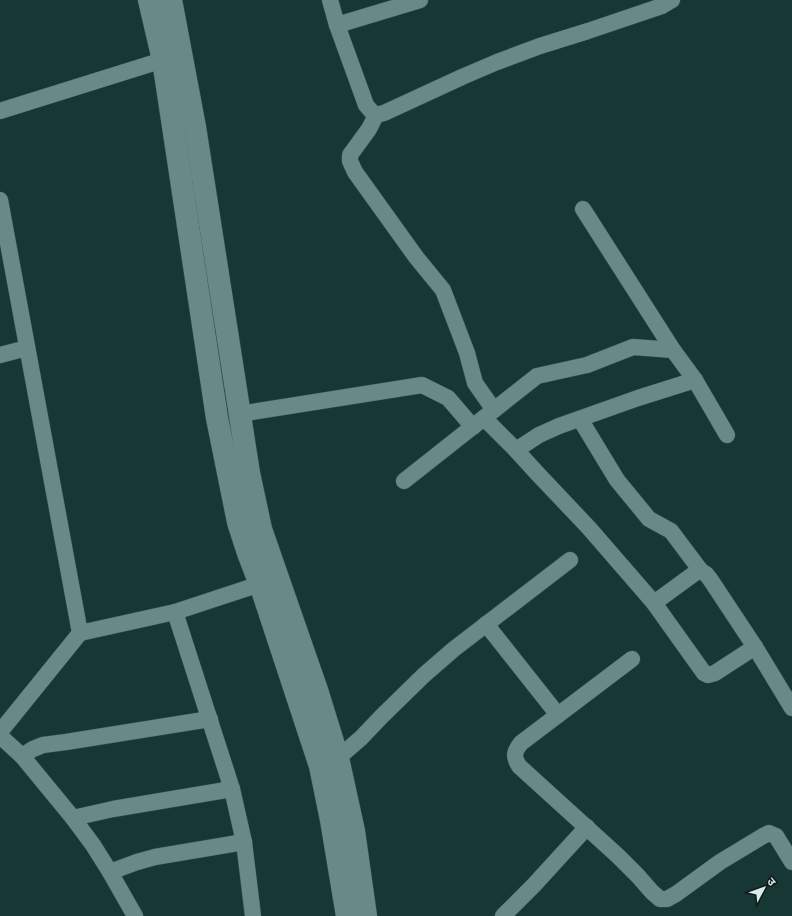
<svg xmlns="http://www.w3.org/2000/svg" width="792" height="916" font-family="Signika,'Noto Sans Devanagari',sans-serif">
	<rect width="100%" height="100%" fill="#163734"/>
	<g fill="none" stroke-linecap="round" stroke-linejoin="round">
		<defs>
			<g id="minor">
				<polyline points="330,0 337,25 366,105 371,111 376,115 384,113 462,77 497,62 540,46 588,31 662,6 672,0"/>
				<polyline points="337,25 420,0"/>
				<polyline points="0,111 163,60"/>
				<polyline points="376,115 369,129 350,155 350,161 355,172 416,257 443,290 467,353 475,383 494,410"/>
				<polyline points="0,200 80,633 175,612 260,584"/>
				<polyline points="673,350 695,380 727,435"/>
				<polyline points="0,355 27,348"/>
				<polyline points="239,414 422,385 448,398 473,427"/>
				<polyline points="484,418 516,450 536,472 589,528 654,603 704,673 708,675 715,673 755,647"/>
				<polyline points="580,419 617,480 649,519 671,531 701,571"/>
				<polyline points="516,450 539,435 559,426 638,398 695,380"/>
				<polyline points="404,481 537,376 587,365 633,347 673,350 583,209"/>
				<polyline points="654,603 695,573 701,571 706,574 710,579 755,647 792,708"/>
				<polyline points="175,612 232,789 244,842 253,916"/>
				<polyline points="486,624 558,715"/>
				<path d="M 632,659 L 521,743 C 514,752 513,756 519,766 L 618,856 L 638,876 L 652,892 L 660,899 L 667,899 L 676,894 L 720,862 L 763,836 L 769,833 L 776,836 L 792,862"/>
				<polyline points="0,732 80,633"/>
				<polyline points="0,736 22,756 73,818 93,845 110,872 135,916"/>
				<polyline points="22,756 33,749 43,745 66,742 210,719"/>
				<polyline points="338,758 361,738 382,716 424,675 454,649 570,560"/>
				<polyline points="73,818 113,809 232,789"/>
				<polyline points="110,872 137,862 155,857 244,842"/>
				<polyline points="503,916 534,885 587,827"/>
			</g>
			<g id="secondary">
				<polyline points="149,0 163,60 217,418 238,522 248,553 260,584 320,766 331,820 347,916"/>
				<polyline points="171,0 195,127 249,473 261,529 317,690 338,758 354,831 366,916"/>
			</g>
		</defs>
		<use href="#minor" stroke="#395451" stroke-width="17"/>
		<use href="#secondary" stroke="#395451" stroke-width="23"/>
		<use href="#minor" stroke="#688a86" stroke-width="16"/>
		<use href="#secondary" stroke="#688a86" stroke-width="22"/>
	</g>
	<g transform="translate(764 888) rotate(49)" stroke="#0e1b1a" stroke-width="3" paint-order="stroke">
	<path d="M0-3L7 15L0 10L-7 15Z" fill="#daecea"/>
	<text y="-6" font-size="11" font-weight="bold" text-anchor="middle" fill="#daecea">उ</text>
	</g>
</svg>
